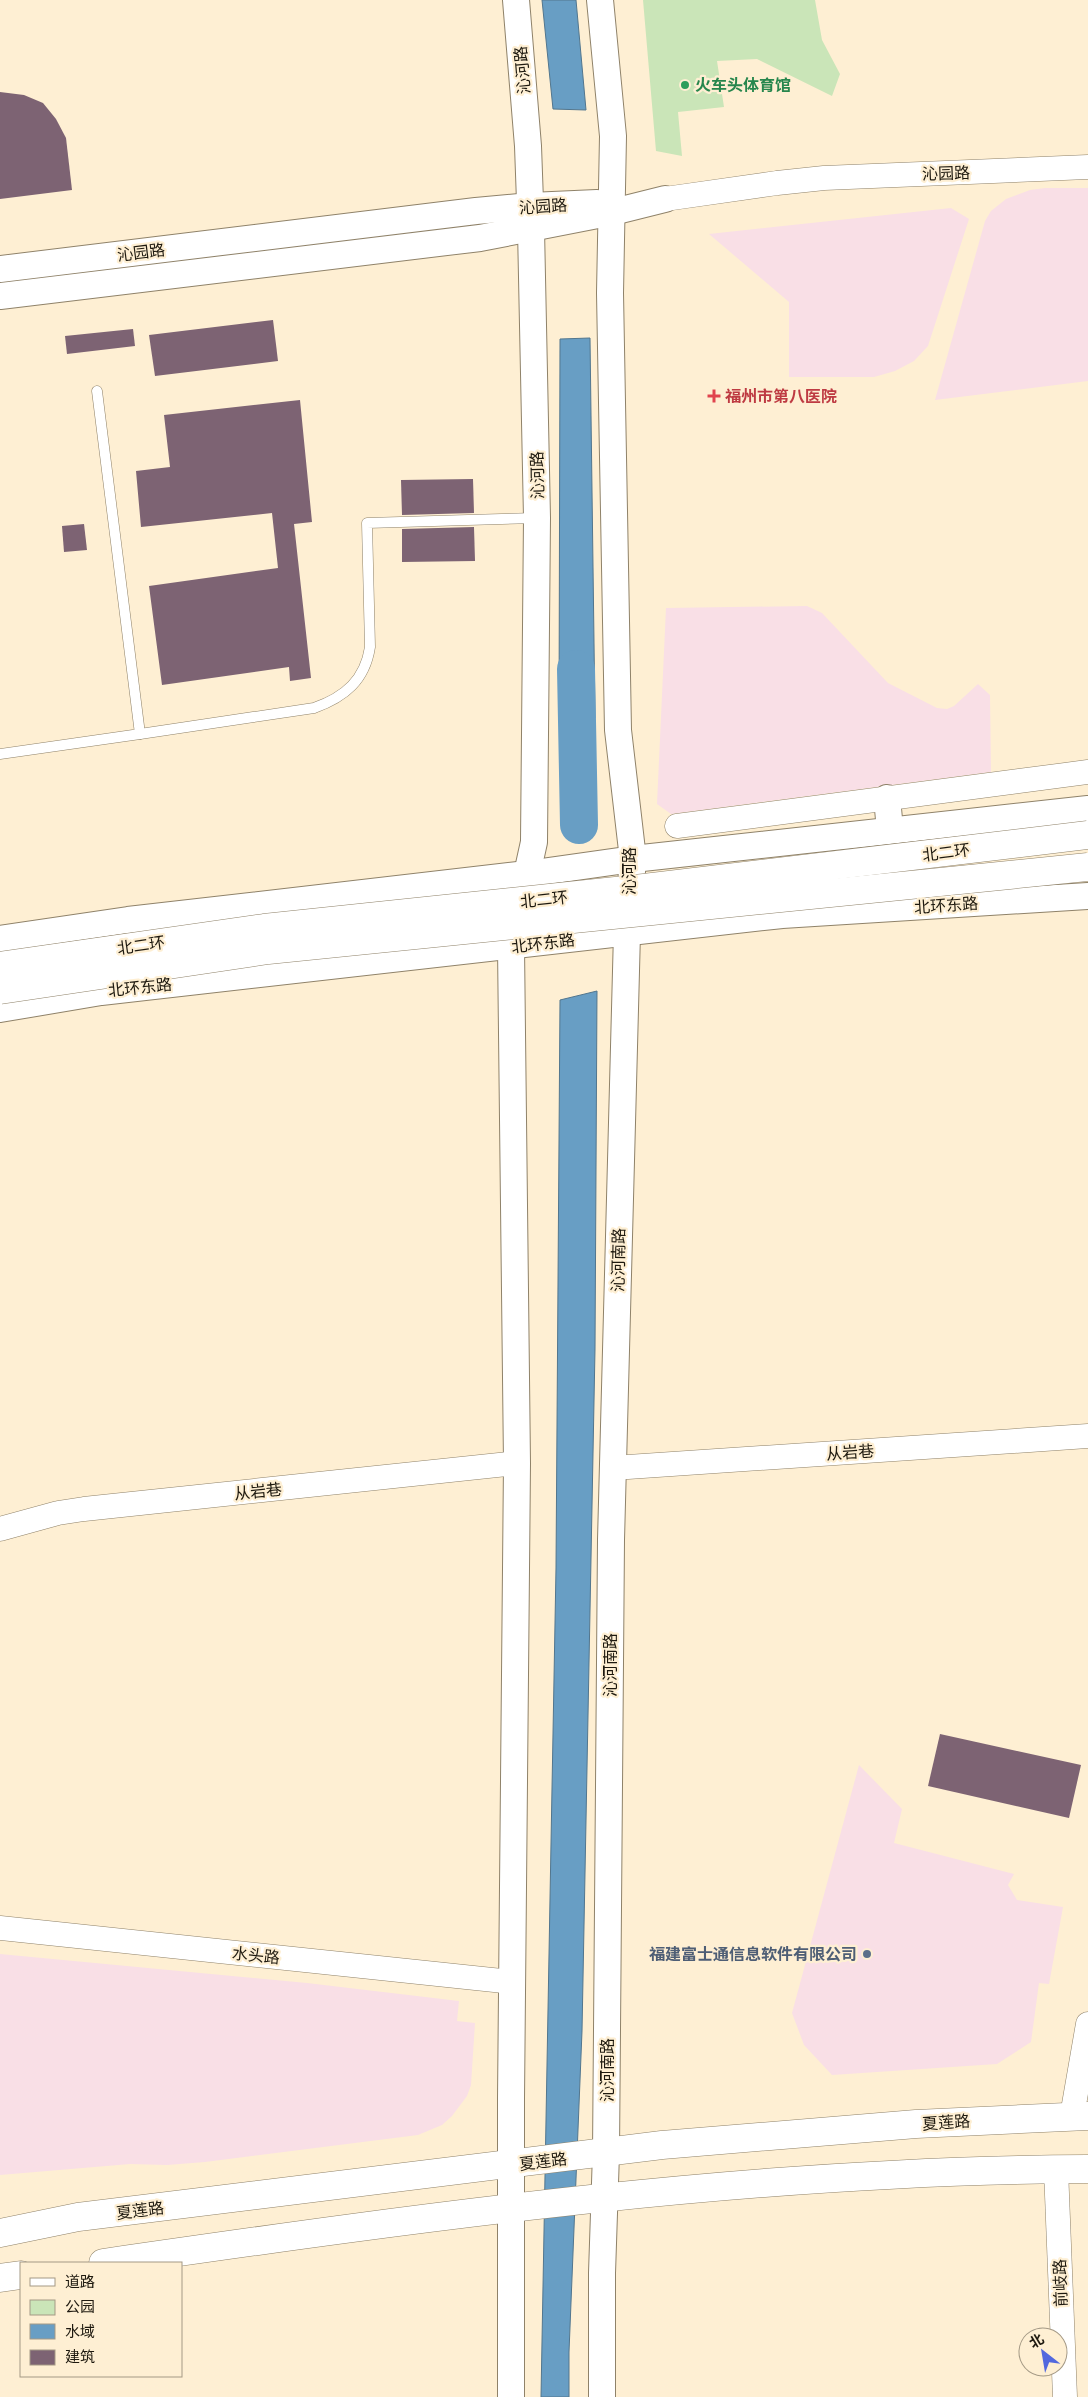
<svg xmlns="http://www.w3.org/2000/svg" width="1088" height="2397" font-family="Montserrat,'Noto Sans SC',sans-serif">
	<rect width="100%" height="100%" fill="#feefd3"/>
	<g fill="#f9dfe6">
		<polygon points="1045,188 1088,188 1088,381 935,400 985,221 991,211 1006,199 1030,190"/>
		<polygon points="951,208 969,219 928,346 914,361 895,371 874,377 789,377 789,302 709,234"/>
		<polygon points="807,606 822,613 888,683 937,708 947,709 954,706 978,684 990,695 991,772 671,814 657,804 666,608"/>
		<polygon points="859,1765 902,1809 894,1843 1014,1874 1008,1885 1017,1900 1063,1907 1049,1984 1039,1983 1031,2042 997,2064 832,2075 804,2045 792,2013"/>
		<polygon points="0,1954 307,1983 459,2001 457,2021 475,2023 471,2085 467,2096 452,2116 442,2125 418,2135 205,2162 167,2165 130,2164 0,2175"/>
	</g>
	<polygon fill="#cae5b8" points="643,0 815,0 822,40 840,74 832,96 757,59 717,61 724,107 678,112 682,156 656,151"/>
	<g fill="#689ec4" stroke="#52768e">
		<polygon points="542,0 576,0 586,110 553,109"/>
		<polygon points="590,338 595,718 559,721 560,339"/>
		<polygon points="597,991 595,1349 582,2031 569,2352 569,2397 541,2397 556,1568 560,1000"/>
	</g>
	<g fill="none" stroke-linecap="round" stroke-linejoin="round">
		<polyline stroke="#689ec4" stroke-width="38" points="576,669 579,825"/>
	</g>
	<g fill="#7d6373">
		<polygon points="0,92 24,95 43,103 56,119 66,138 72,190 0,199"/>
		<polygon points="273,320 278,361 155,376 149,335"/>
		<polygon points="133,329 135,346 67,354 65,336"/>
		<polygon points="300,400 312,522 294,524 311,678 290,681 289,667 162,685 149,586 278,568 272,513 141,527 136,471 170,467 164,415"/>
		<polygon points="473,479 474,513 402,515 401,480"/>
		<polygon points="84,524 87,550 64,552 62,526"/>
		<polygon points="474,527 475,561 402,562 402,529"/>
		<polygon points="940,1734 1081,1765 1069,1818 928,1786"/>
	</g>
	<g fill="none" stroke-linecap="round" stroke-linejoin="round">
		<defs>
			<g id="service">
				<path d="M 140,734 L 314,708 C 345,697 365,680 370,647 L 367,523 L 537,518"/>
				<polyline points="0,754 140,734 97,391"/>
			</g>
			<g id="tertiary">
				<polyline points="665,199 777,183 824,178 1088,167"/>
				<polyline points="677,826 1088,772"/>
				<polyline points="613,1468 1088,1436"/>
				<polyline points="0,1529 58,1513 84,1509 517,1463"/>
				<polyline points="0,1928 512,1982"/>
				<polyline points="1072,2116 1088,2024"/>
				<polyline points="1056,2169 1065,2397"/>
			</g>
			<g id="secondary">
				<polyline points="600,0 613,136 610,293 618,730 633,859 627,933 611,1540 606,2153 602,2273 602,2397"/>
				<polyline points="0,269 476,211 530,206 597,203"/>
				<polyline points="0,296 480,238 613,212 665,199"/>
				<polyline points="887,798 890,830"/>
				<polyline points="0,939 128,920 527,874 633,859 1088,809"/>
				<polyline points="0,1009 101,992 782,915 1088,896"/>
				<polyline points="511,2397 511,2099 517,1463 511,947 513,916 527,874 534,842 537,518 531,229 528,146 516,0"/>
			</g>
			<g id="primary">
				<polyline points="0,2233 78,2217 662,2145 916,2124 1088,2116"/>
				<path d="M 103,2263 C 429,2216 757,2170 1088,2169"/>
				<polyline points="0,2278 21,2275"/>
			</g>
		</defs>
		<use href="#service" stroke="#8f8269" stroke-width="11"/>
		<use href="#tertiary" stroke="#8f8269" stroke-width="25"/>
		<use href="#secondary" stroke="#8f8269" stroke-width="28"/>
		<use href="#primary" stroke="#8f8269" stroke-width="29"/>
		<use href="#service" stroke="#fff" stroke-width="10"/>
		<use href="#tertiary" stroke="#fff" stroke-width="24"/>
		<use href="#secondary" stroke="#fff" stroke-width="26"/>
		<use href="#primary" stroke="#fff" stroke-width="28"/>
		<defs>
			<g id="trunk-bridge">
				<polyline points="0,966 264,928 644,888 1088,835"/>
				<polyline points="0,990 268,950 1088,867"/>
			</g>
		</defs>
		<use href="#trunk-bridge" stroke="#8f8269" stroke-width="29" stroke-linecap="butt"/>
		<use href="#trunk-bridge" stroke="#fff" stroke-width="28"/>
	</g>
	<circle fill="#2e9e5b" stroke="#feefd3" stroke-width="2" cx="685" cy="85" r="5"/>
	<path fill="#e0444e" stroke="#feefd3" stroke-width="2" d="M711.5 388.5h5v5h5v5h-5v5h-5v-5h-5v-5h5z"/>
	<circle fill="#5c6f8a" stroke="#feefd3" stroke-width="2" cx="867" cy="1954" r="5"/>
	<g text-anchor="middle" stroke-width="4.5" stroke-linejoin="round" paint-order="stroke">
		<g font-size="16" fill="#1e190f" stroke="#feefd3">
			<text transform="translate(522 70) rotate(-95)" y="6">沁河路</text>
			<text transform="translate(946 173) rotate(-2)" y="6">沁园路</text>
			<text transform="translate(543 206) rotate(-4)" y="6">沁园路</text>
			<text transform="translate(141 252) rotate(-7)" y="6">沁园路</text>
			<text transform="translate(537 475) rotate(-91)" y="6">沁河路</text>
			<text transform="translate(946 852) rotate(-7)" y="6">北二环</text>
			<text transform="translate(629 871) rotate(-90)" y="6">沁河路</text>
			<text transform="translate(544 899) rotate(-6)" y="6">北二环</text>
			<text transform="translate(946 905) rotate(-4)" y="6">北环东路</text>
			<text transform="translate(543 943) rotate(-7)" y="6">北环东路</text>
			<text transform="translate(141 945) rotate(-8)" y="6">北二环</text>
			<text transform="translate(140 987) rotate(-6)" y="6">北环东路</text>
			<text transform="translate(618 1260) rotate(-89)" y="6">沁河南路</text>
			<text transform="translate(850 1452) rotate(-4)" y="6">从岩巷</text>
			<text transform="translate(258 1491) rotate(-6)" y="6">从岩巷</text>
			<text transform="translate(610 1665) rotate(-90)" y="6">沁河南路</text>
			<text transform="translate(256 1955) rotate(6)" y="6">水头路</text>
			<text transform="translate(607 2070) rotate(-90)" y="6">沁河南路</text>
			<text transform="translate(946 2122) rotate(-4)" y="6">夏莲路</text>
			<text transform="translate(543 2161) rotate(-7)" y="6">夏莲路</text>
			<text transform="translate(140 2210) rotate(-7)" y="6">夏莲路</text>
			<text transform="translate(1060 2283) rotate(-92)" y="6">前岐路</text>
		</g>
		<g font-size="16" font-weight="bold" fill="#27864d" stroke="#feefd3" text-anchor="start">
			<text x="695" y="91">火车头体育馆</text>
		</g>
		<g font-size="16" font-weight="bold" fill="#be3a42" stroke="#feefd3" text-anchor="start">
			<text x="725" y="402">福州市第八医院</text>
		</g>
		<g font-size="16" font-weight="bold" fill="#4e5e75" stroke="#feefd3" text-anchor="end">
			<text x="857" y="1960">福建富士通信息软件有限公司</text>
		</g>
	</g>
	<rect x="20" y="2262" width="162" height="115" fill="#feefd3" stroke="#a49985"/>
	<rect x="30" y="2278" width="25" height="8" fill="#ffffff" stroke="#a49985"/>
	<text x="65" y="2287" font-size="15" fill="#1e190f">道路</text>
	<rect x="30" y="2300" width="25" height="15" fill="#cae5b8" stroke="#a49985"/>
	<text x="65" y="2312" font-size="15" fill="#1e190f">公园</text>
	<rect x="30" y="2324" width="25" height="15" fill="#689ec4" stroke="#a49985"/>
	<text x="65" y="2337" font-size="15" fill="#1e190f">水域</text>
	<rect x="30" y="2350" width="25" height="15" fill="#7d6373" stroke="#a49985"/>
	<text x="65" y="2362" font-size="15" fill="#1e190f">建筑</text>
	<g transform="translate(1043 2352) rotate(329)"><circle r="24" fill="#feefd3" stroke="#a49985"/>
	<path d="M0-4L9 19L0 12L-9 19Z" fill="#5268de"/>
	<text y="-8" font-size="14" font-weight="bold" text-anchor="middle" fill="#1e190f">北</text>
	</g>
</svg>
